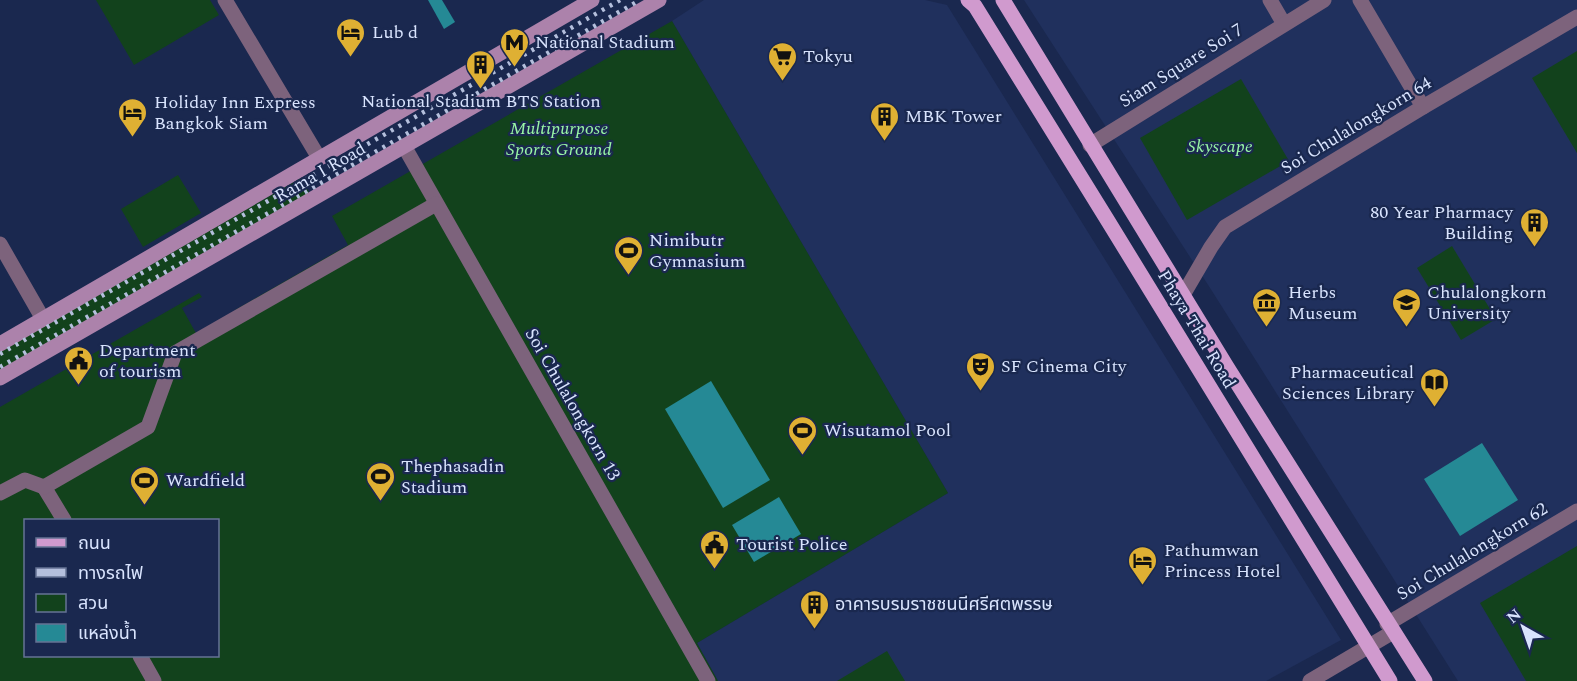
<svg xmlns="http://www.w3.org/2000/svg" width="1577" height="681" font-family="Spectral,'Noto Sans Thai',serif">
	<rect width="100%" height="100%" fill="#1a284f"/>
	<g fill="#20305d">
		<polygon points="704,0 925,0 947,5 1341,640 1266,681 718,681 697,643 948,493 672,21"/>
		<polygon points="1024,0 1577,0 1577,681 1458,681 1212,291"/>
	</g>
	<g fill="#12421c" fill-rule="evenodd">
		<polygon points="96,0 210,0 219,15 134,65"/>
		<path d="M 672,21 L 948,493 L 697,643 L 718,681 L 0,681 L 0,407 L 199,293 L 202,297 L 182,308 L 197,335 L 237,313 L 235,310 L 348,245 L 332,216 ZM 26,520 L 218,520 L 218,656 L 26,656 Z"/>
		<polygon points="1577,51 1577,153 1532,78"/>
		<polygon points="1241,79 1289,161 1187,220 1140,138"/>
		<polygon points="178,175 201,213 143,247 121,209"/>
		<polygon points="301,178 310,194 0,372 0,351"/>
		<polygon points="1452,246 1496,319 1461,340 1417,268"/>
		<polygon points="1577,546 1577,681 1526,681 1480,603"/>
		<polygon points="887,651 905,681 837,681"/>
	</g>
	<g fill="#258995">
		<polygon points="428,0 442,0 455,22 444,29"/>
		<polygon points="711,381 770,480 723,508 665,409"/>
		<polygon points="1482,443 1518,500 1460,536 1424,479"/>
		<polygon points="779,497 801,534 754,562 732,525"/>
	</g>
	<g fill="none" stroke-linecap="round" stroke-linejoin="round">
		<g stroke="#7d637c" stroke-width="15">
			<polyline points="225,0 319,158"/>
			<polyline points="1270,0 1284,24"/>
			<polyline points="1360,0 1423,107"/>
			<polyline points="1090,145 1324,0"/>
			<polyline points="404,146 708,681"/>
			<polyline points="0,244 43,319"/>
			<polyline points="1183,295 1211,247 1225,227 1423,107 1577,17"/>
			<polyline points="44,487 64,520"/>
			<polyline points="0,493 25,480 44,487 148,427 175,353 436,204"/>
			<polyline points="1387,624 1577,511"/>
			<polyline points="140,656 154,681"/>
		</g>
		<polyline stroke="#7d637c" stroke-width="15" points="1310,681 1393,632"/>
		<g stroke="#ac82ab" stroke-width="15">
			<polyline points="0,344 592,0"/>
			<polyline points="0,378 659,0"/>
		</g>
		<g stroke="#d09ace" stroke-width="15">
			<polyline points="968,0 975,6 1108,221 1390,681"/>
			<polyline points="1003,0 1227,367 1425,681"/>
		</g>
		<g stroke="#b4bfdc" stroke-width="4.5" stroke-dasharray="3 6" stroke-linecap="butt">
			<polyline points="0,354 620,0"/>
			<polyline points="0,367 640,0"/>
		</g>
	</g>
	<defs>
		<symbol id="hotel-pin" viewBox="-11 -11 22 30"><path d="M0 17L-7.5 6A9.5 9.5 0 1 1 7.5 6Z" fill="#dfb033" stroke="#1a284f"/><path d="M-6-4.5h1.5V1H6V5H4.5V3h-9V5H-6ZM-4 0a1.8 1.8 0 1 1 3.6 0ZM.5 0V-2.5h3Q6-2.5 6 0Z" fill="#111"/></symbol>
		<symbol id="metro-pin" viewBox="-11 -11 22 30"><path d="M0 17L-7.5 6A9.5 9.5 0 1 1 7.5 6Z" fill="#dfb033" stroke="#1a284f"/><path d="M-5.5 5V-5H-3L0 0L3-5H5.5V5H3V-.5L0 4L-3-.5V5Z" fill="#111"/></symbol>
		<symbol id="supermarket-pin" viewBox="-11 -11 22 30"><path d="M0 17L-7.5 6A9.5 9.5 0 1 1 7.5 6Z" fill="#dfb033" stroke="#1a284f"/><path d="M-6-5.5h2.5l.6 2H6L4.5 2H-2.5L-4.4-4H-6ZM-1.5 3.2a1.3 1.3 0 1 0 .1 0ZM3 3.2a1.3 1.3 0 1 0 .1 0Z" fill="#111"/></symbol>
		<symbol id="building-pin" viewBox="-11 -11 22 30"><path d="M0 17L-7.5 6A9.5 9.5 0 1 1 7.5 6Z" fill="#dfb033" stroke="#1a284f"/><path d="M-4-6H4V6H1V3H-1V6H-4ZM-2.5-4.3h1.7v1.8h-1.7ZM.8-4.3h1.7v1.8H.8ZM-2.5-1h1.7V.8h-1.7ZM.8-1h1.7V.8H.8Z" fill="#111"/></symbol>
		<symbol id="stadium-pin" viewBox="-11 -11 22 30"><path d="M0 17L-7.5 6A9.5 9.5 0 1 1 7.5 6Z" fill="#dfb033" stroke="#1a284f"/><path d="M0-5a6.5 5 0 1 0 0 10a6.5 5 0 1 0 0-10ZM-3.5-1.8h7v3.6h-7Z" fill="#111"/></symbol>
		<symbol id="museum-pin" viewBox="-11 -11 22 30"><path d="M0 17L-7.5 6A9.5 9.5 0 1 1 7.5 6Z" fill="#dfb033" stroke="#1a284f"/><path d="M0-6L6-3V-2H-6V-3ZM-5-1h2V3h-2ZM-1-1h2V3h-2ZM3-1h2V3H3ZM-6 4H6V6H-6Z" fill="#111"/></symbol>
		<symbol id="university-pin" viewBox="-11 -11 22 30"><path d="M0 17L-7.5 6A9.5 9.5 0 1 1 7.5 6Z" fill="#dfb033" stroke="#1a284f"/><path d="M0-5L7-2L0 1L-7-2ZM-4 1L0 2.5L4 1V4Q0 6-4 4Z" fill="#111"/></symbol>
		<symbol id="civic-pin" viewBox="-11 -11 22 30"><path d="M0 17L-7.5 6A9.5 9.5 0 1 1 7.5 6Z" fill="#dfb033" stroke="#1a284f"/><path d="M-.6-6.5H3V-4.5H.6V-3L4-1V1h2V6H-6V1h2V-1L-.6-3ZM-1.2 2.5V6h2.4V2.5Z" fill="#111"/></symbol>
		<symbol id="theatre-pin" viewBox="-11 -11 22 30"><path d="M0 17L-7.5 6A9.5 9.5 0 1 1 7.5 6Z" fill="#dfb033" stroke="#1a284f"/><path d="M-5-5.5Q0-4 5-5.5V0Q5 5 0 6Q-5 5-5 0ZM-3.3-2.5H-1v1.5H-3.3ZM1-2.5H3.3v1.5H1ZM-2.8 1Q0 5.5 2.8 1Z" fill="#111"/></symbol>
		<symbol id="library-pin" viewBox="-11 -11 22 30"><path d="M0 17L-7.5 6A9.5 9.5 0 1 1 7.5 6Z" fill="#dfb033" stroke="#1a284f"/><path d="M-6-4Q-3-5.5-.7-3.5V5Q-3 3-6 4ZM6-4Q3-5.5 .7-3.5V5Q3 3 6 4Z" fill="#111"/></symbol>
	</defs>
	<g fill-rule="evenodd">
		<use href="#hotel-pin" x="334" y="16" width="33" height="45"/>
		<use href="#metro-pin" x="498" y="26" width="33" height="45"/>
		<use href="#supermarket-pin" x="766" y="40" width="33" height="45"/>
		<use href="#building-pin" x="464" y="48" width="33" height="45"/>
		<use href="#hotel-pin" x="116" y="96" width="33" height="45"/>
		<use href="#building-pin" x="868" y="100" width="33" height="45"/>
		<use href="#building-pin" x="1518" y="206" width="33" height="45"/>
		<use href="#stadium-pin" x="612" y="234" width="33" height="45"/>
		<use href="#museum-pin" x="1250" y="286" width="33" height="45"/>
		<use href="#university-pin" x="1390" y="286" width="33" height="45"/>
		<use href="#civic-pin" x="62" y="344" width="33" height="45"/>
		<use href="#theatre-pin" x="964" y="350" width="33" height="45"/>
		<use href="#library-pin" x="1418" y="366" width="33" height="45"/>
		<use href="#stadium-pin" x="786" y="414" width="33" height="45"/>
		<use href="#stadium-pin" x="364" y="460" width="33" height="45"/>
		<use href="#stadium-pin" x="128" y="464" width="33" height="45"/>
		<use href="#civic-pin" x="698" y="528" width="33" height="45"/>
		<use href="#hotel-pin" x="1126" y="544" width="33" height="45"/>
		<use href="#building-pin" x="798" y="588" width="33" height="45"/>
	</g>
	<g text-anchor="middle" stroke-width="4.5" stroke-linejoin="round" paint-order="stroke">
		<g font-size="18" fill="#d9e4fe" stroke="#1a284f" text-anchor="start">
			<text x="372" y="38">Lub d</text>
			<text x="535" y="48">National Stadium</text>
			<text x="803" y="62">Tokyu</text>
			<text x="481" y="107" text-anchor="middle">National Stadium BTS Station</text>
			<text x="154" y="108">Holiday Inn Express<tspan x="154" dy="21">Bangkok Siam</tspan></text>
			<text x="905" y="122">MBK Tower</text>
			<text x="1513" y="218" text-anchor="end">80 Year Pharmacy<tspan x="1513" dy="21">Building</tspan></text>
			<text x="649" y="246">Nimibutr<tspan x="649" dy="21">Gymnasium</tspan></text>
			<text x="1288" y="298">Herbs<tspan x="1288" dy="21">Museum</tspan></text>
			<text x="1427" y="298">Chulalongkorn<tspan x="1427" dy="21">University</tspan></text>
			<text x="99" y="356">Department<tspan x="99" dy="21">of tourism</tspan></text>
			<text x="1001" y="372">SF Cinema City</text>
			<text x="1414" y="378" text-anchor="end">Pharmaceutical<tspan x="1414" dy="21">Sciences Library</tspan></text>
			<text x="824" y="436">Wisutamol Pool</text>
			<text x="401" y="472">Thephasadin<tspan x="401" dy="21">Stadium</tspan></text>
			<text x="166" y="486">Wardfield</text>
			<text x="736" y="550">Tourist Police</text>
			<text x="1164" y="556">Pathumwan<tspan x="1164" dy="21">Princess Hotel</tspan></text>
			<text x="835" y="610">อาคารบรมราชชนนีศรีศตพรรษ</text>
		</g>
		<g font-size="18" fill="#d9e4fe" stroke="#1a284f">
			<text transform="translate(1181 65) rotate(-32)" y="6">Siam Square Soi 7</text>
			<text transform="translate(1356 125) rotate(-31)" y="6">Soi Chulalongkorn 64</text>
			<text transform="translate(320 172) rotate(-30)" y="6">Rama I Road</text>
			<text transform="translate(1197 329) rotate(59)" y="6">Phaya Thai Road</text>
			<text transform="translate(573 404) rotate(60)" y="6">Soi Chulalongkorn 13</text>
			<text transform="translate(1472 551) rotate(-31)" y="6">Soi Chulalongkorn 62</text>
		</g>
		<g font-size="18" font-style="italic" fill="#99f6a5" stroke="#1a284f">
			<text x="559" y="134">Multipurpose<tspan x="559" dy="21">Sports Ground</tspan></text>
			<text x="1220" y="152">Skyscape</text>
		</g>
	</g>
	<rect x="24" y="519" width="195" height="138" fill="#1a284f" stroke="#667395" stroke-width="1.5"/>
	<rect x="36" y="538" width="30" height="9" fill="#d09ace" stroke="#667395" stroke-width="1.5"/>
	<text x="78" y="549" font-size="18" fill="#d9e4fe">ถนน</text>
	<rect x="36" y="568" width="30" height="9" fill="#b4bfdc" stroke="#667395" stroke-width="1.5"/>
	<text x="78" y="579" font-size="18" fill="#d9e4fe">ทางรถไฟ</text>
	<rect x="36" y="594" width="30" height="18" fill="#12421c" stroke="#667395" stroke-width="1.5"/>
	<text x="78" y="609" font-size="18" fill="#d9e4fe">สวน</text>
	<rect x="36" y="624" width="30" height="18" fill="#258995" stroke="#667395" stroke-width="1.5"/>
	<text x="78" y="639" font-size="18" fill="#d9e4fe">แหล่งน้ำ</text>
	<g transform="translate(1523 627) rotate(320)" stroke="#1a284f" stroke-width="4.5" paint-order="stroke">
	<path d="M0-4.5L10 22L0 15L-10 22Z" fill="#d9e4fe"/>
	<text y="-9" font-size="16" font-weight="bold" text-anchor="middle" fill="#d9e4fe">N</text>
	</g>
</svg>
